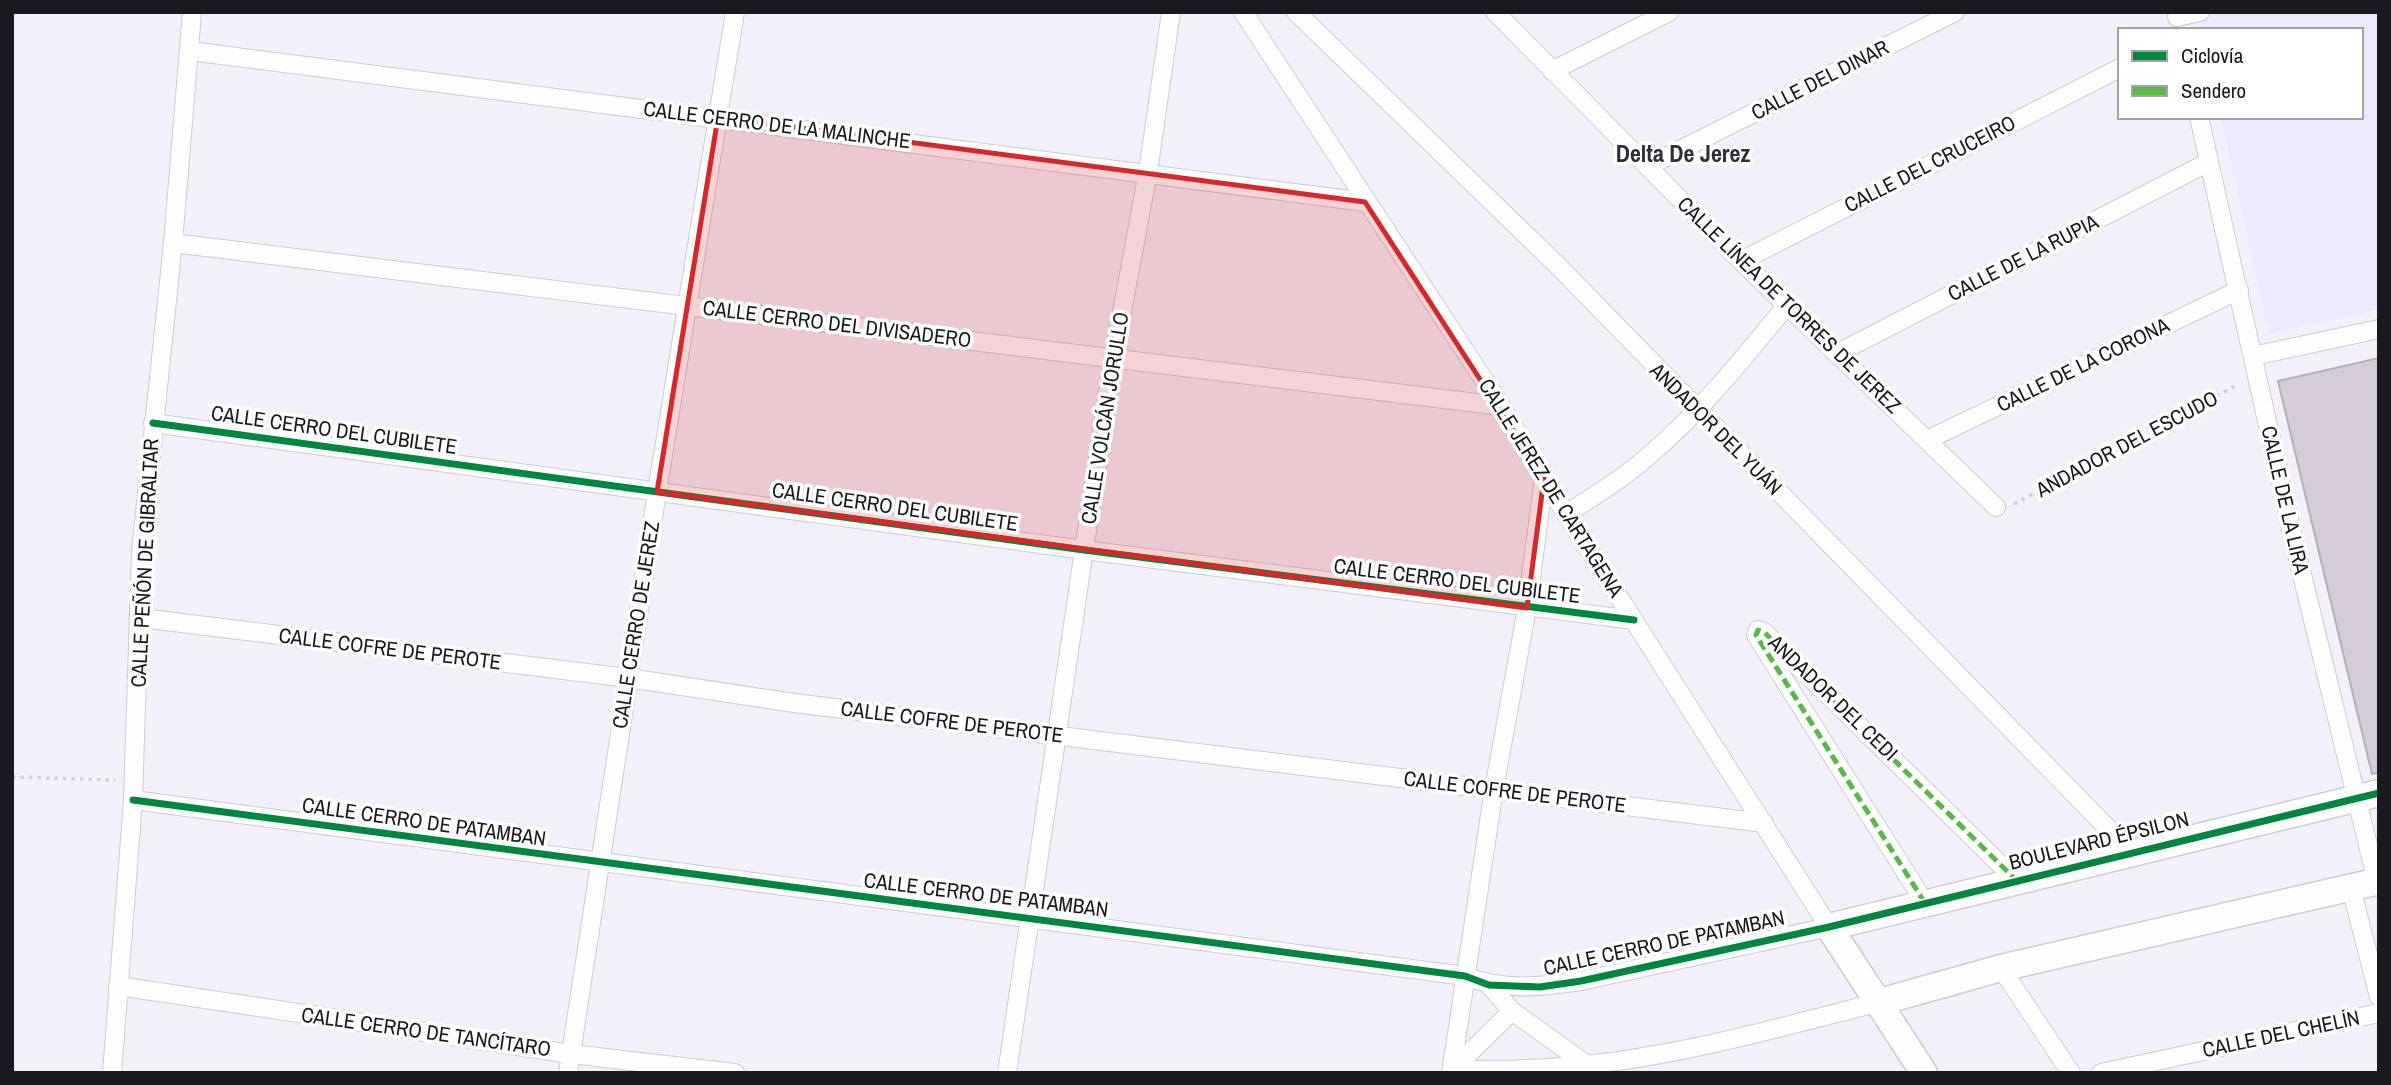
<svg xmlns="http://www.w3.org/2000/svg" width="2391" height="1085" font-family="'Archivo Narrow',sans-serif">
	<rect width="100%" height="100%" fill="#f2f0fa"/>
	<polygon fill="#ece9fc" points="2197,12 2379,12 2379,309 2269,334 2221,117 2361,117 2361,30 2201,30"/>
	<polygon fill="#d5cbda" stroke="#b3b0b6" stroke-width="2" points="2379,358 2379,773 2372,774 2278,381"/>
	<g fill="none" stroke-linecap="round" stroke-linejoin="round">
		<defs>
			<g id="street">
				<polyline points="1296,12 1558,266 2130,851"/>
				<polyline points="1495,12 1741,261 1996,507"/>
				<polyline points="2177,17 2200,12"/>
				<polyline points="190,51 1365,202"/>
				<polyline points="1552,71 1669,12"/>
				<polyline points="2199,117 2294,542 2377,882"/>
				<polyline points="1648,166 1955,12"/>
				<polyline points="173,243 1501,406"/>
				<polyline points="1741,261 2120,68"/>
				<polyline points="1836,354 2209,162"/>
				<polyline points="2253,356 2379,329"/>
				<polyline points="153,423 1084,550 1634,620"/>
				<polyline points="1927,440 2239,290"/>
				<path d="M 1566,514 C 1596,495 1627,476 1653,452 C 1703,409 1745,356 1787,305"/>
				<polyline points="141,618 628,678 794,703 1764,823"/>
				<path d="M 133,800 L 1465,976 C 1503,991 1541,987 1581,981 L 1829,927 L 1566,514 L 1501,406 L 1243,12"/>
				<polyline points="2351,888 2379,997"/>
				<polyline points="1925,903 1761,643 1756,635 1758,630 1764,632 2016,880"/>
				<polyline points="2001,968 2071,1073"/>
				<polyline points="1489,985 1512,1011 1587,1065"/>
				<polyline points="118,986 571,1054 735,1073"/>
				<path d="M 1452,1070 C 1496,1070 1540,1070 1585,1065 C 1683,1055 1781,1027 1876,1003"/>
				<polyline points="1452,1070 1512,1011"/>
				<polyline points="112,1073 133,800 141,551 173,243 192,12"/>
				<polyline points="568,1073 657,492 735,12"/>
				<polyline points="1007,1073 1084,550 1113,360 1148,172 1171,12"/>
				<polyline points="1451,1073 1494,789 1527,608 1544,478"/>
				<polyline points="2101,1073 2379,1013"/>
			</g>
			<g id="secondary">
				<polyline points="1876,1003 2001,968 2379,881"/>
				<polyline points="1924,1073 1829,927 2379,793"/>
			</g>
		</defs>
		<use href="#street" stroke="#cdccd3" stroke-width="20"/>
		<use href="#secondary" stroke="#cdccd3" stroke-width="29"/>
		<g stroke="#d1d1d3" stroke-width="3.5" stroke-dasharray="3.5 5" stroke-linecap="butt">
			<polyline points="2014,504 2239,384"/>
			<polyline points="12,777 115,780"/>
		</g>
		<use href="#street" stroke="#fdfdfe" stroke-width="18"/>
		<use href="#secondary" stroke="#fdfdfe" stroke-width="26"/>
		<polyline stroke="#58b947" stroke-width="5" stroke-dasharray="10 5" stroke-linecap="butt" points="1925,903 1761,643 1756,635 1758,630 1764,632 2016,880"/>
		<defs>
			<g id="cycleway">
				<polyline points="153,423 1084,550 1634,620"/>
				<polyline points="133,800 1465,976 1489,985 1540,987 1581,981 1829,927 2379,793"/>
			</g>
		</defs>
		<use href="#cycleway" stroke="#fff" stroke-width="11"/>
		<use href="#cycleway" stroke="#00873e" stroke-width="7"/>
	</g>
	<path fill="#d62828" fill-opacity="0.2" stroke="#d62828" stroke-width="5" stroke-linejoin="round" d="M 718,117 L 1365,202 L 1544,478 L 1527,608 L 657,492 Z"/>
	<g text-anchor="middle" stroke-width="7" stroke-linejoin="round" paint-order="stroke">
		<g font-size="21" fill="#1a1920" stroke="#fff">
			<text transform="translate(1820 80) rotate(-27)" y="7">CALLE DEL DINAR</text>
			<text transform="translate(777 125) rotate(7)" y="7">CALLE CERRO DE LA MALINCHE</text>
			<text transform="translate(1930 164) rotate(-27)" y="7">CALLE DEL CRUCEIRO</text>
			<text transform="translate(2023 258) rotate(-27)" y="7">CALLE DE LA RUPIA</text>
			<text transform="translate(1789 305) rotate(44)" y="7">CALLE LÍNEA DE TORRES DE JEREZ</text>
			<text transform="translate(837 324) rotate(7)" y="7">CALLE CERRO DEL DIVISADERO</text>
			<text transform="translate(2083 365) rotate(-26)" y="7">CALLE DE LA CORONA</text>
			<text transform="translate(1105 418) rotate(-81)" y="7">CALLE VOLCÁN JORULLO</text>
			<text transform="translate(1716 429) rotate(45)" y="7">ANDADOR DEL YUÁN</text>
			<text transform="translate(334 430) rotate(8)" y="7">CALLE CERRO DEL CUBILETE</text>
			<text transform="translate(2127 444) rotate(-28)" y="7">ANDADOR DEL ESCUDO</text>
			<text transform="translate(1551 488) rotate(58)" y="7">CALLE JEREZ DE CARTAGENA</text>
			<text transform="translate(2285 500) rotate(77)" y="7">CALLE DE LA LIRA</text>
			<text transform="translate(895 507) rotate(8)" y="7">CALLE CERRO DEL CUBILETE</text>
			<text transform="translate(145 563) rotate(-87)" y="7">CALLE PEÑÓN DE GIBRALTAR</text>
			<text transform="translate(1457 581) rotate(7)" y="7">CALLE CERRO DEL CUBILETE</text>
			<text transform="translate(636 625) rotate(-81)" y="7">CALLE CERRO DE JEREZ</text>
			<text transform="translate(390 649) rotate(7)" y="7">CALLE COFRE DE PEROTE</text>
			<text transform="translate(1833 698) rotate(44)" y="7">ANDADOR DEL CEDI</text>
			<text transform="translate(952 722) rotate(7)" y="7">CALLE COFRE DE PEROTE</text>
			<text transform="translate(1515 792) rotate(7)" y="7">CALLE COFRE DE PEROTE</text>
			<text transform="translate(424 822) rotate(8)" y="7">CALLE CERRO DE PATAMBAN</text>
			<text transform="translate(2099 841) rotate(-14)" y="7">BOULEVARD ÉPSILON</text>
			<text transform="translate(986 895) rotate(7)" y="7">CALLE CERRO DE PATAMBAN</text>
			<text transform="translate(1664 943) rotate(-12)" y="7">CALLE CERRO DE PATAMBAN</text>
			<text transform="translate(426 1032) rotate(8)" y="7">CALLE CERRO DE TANCÍTARO</text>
			<text transform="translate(2281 1034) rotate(-12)" y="7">CALLE DEL CHELÍN</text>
		</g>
		<g font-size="24" font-weight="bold" fill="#312e3c" stroke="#fff">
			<text x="1683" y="162">Delta De Jerez</text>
		</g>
	</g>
	<rect width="2391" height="1085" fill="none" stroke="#1a1920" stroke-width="28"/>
	<rect x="2118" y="28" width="245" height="91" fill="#ffffff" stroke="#a3a3a6" stroke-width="2"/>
	<rect x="2132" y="51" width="35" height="10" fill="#00873e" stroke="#a3a3a6" stroke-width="2"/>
	<text x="2181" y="63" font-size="21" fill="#1a1920">Ciclovía</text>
	<rect x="2132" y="86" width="35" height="10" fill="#58b947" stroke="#a3a3a6" stroke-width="2"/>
	<text x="2181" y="98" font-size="21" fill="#1a1920">Sendero</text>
</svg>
